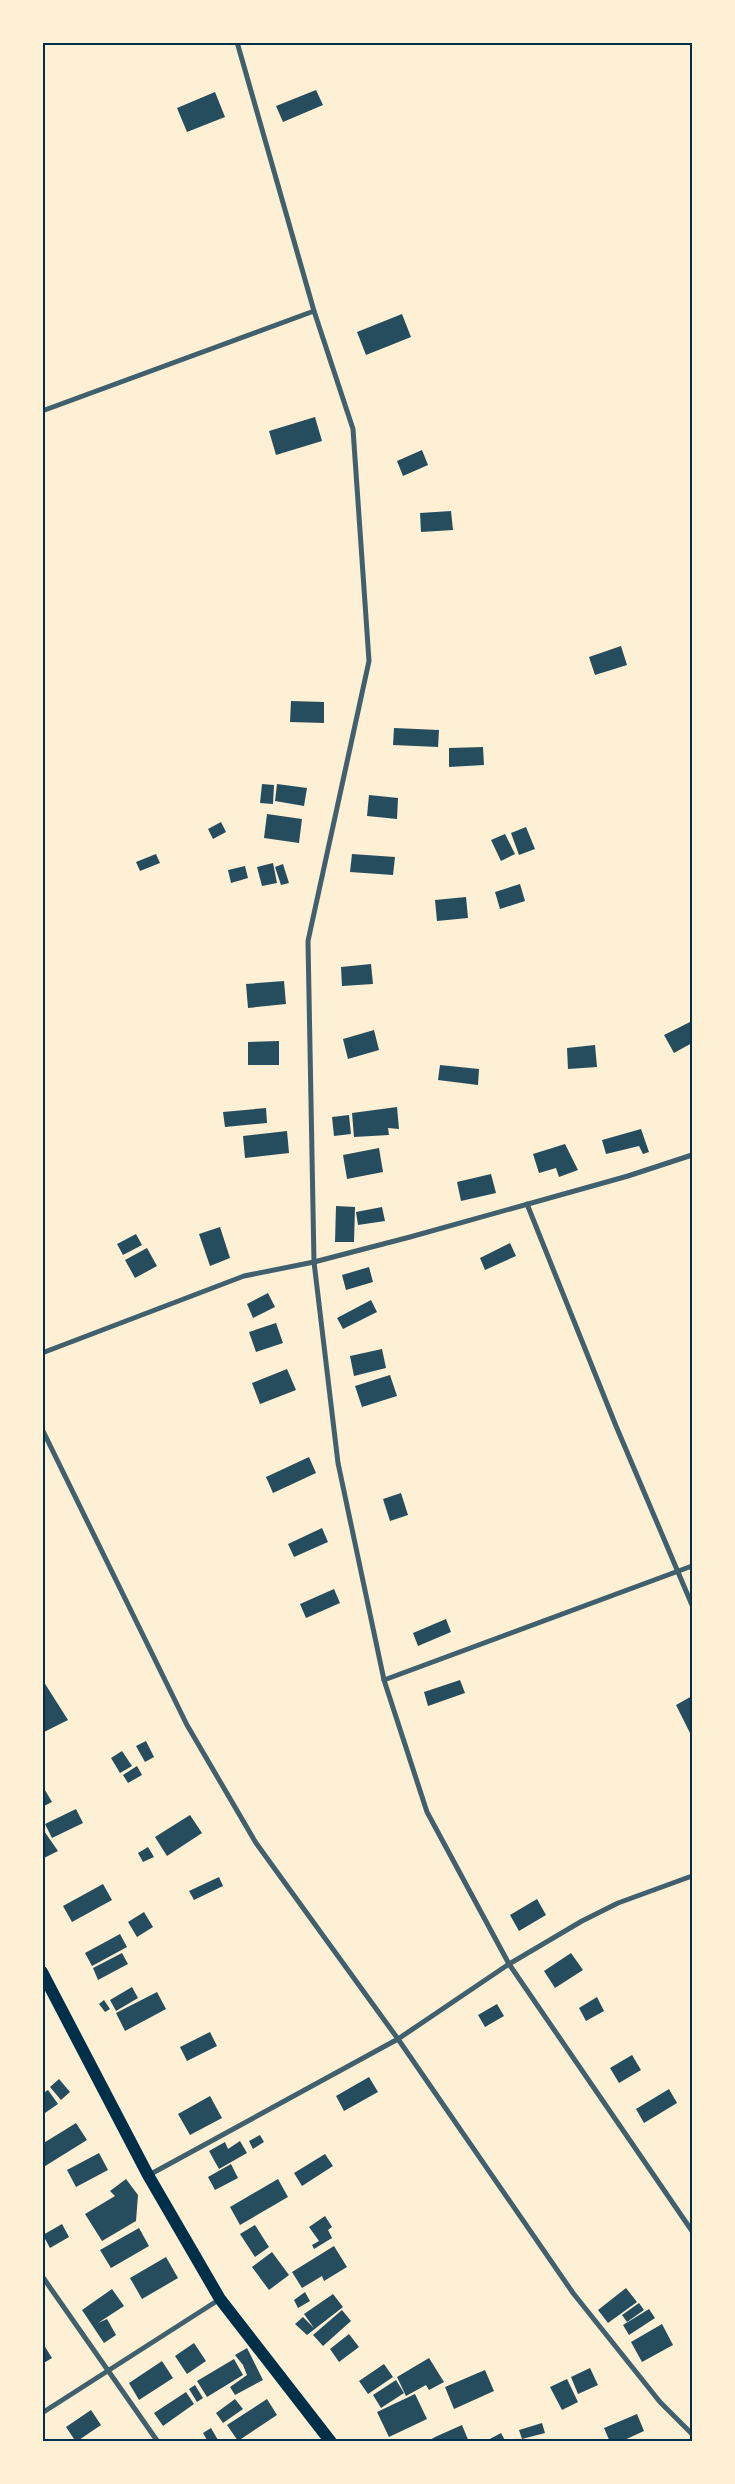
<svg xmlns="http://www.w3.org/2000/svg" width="735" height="2484" font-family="Cabin,sans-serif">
	<rect width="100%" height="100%" fill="#fdf0d5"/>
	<g fill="#264d5e">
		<polygon points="316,90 323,105 283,122 276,106"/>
		<polygon points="215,92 225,117 187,132 177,108"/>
		<polygon points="402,314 411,337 366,355 357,332"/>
		<polygon points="315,417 322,441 276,455 269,431"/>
		<polygon points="422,450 428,465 403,476 397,461"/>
		<polygon points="451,511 453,530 421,532 420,513"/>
		<polygon points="621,646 627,665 595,675 589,657"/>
		<polygon points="291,701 324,702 324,723 290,722"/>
		<polygon points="394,728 439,730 438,747 393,745"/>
		<polygon points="483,747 484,765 449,767 449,748"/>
		<polygon points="262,784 274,785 273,804 260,803"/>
		<polygon points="277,784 307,788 304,806 275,801"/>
		<polygon points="369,795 398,798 397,819 367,816"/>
		<polygon points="267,814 302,819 299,843 264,838"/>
		<polygon points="221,822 226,832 213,839 208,829"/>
		<polygon points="526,827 535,849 519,855 511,833"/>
		<polygon points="505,834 515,854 501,861 491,840"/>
		<polygon points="156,854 160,863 140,871 136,862"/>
		<polygon points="352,854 395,857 393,875 350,872"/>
		<polygon points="273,863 277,883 262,886 257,867"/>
		<polygon points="283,864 289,883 281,885 275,867"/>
		<polygon points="245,866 248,878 231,883 228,870"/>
		<polygon points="520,884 525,901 500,909 495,892"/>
		<polygon points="466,897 468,918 437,921 435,900"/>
		<polygon points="371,964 373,984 342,986 341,967"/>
		<polygon points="284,981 286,1004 248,1008 246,984"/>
		<polygon points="690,1022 692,1027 692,1043 674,1053 664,1035"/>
		<polygon points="374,1030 379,1050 348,1059 343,1039"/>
		<polygon points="279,1041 279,1065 248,1065 248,1042"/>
		<polygon points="595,1045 597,1067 568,1069 567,1048"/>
		<polygon points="440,1065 479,1069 478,1085 438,1080"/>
		<polygon points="397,1107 399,1129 388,1128 389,1135 354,1137 352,1113"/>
		<polygon points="266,1108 267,1123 225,1127 223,1112"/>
		<polygon points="349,1115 351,1134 334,1136 332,1117"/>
		<polygon points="641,1129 649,1152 643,1154 639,1146 606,1154 602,1140"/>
		<polygon points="287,1131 289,1153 245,1158 243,1136"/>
		<polygon points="565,1144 578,1170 559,1177 556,1168 539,1173 533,1154"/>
		<polygon points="379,1148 383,1172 347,1179 343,1155"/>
		<polygon points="491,1174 496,1193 461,1201 457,1182"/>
		<polygon points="336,1206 355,1207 354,1242 335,1242"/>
		<polygon points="382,1207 385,1221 358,1225 356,1212"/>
		<polygon points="220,1227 230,1258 210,1266 199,1234"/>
		<polygon points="136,1234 142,1245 123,1255 117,1244"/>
		<polygon points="510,1243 516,1256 485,1270 480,1258"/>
		<polygon points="147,1248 157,1266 135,1278 125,1260"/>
		<polygon points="369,1267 373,1282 346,1290 342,1275"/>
		<polygon points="268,1293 275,1307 253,1318 247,1304"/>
		<polygon points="371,1300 377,1312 343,1329 337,1318"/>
		<polygon points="276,1323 283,1343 256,1352 249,1332"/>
		<polygon points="382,1349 386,1368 354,1376 350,1356"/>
		<polygon points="287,1369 296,1390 260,1404 252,1383"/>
		<polygon points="390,1375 397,1396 362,1407 355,1386"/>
		<polygon points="309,1457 316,1473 273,1493 266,1477"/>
		<polygon points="401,1493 408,1515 390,1521 383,1499"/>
		<polygon points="322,1528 328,1542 294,1557 288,1544"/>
		<polygon points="334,1589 340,1603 306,1618 300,1604"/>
		<polygon points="446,1619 451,1632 418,1646 413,1633"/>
		<polygon points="42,1679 68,1720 42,1733"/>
		<polygon points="460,1680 465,1693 428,1706 424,1692"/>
		<polygon points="692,1696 692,1737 676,1705"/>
		<polygon points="146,1741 154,1757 145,1762 136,1746"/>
		<polygon points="122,1751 132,1766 120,1773 111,1758"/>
		<polygon points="137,1766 142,1775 128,1783 123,1775"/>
		<polygon points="42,1785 52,1802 42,1807"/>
		<polygon points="76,1809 83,1823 52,1838 45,1824"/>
		<polygon points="190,1815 202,1833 167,1856 155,1837"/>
		<polygon points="42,1828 58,1851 42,1859"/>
		<polygon points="148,1847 154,1857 143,1862 138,1853"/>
		<polygon points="219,1877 223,1886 194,1900 189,1891"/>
		<polygon points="103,1884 112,1900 72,1922 63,1906"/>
		<polygon points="537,1899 546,1915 519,1931 510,1915"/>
		<polygon points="144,1912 153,1927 137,1937 128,1922"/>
		<polygon points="120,1934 127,1947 92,1966 85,1953"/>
		<polygon points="122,1953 128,1964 98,1980 93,1968"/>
		<polygon points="571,1953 583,1970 555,1988 544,1971"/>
		<polygon points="132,1987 138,1998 116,2011 110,2000"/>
		<polygon points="157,1992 166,2009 125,2031 116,2013"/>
		<polygon points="597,1997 604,2011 586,2021 579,2008"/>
		<polygon points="104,2000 110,2009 105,2012 99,2004"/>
		<polygon points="497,2004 504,2016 485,2027 478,2015"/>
		<polygon points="210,2032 217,2046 187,2061 180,2047"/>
		<polygon points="632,2055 641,2070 619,2083 610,2068"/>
		<polygon points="369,2077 378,2092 344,2111 336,2096"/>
		<polygon points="59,2079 70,2092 61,2100 50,2087"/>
		<polygon points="669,2089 677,2103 644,2123 636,2109"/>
		<polygon points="48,2090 58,2104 42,2115 42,2094"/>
		<polygon points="210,2096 222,2118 190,2135 178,2114"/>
		<polygon points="76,2123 87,2140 42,2168 42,2144"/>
		<polygon points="260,2135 264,2142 253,2149 249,2141"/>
		<polygon points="240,2141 247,2153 219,2169 209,2151 225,2142 228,2149"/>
		<polygon points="99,2153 108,2170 76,2187 67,2170"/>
		<polygon points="325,2154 333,2166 302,2186 294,2173"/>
		<polygon points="231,2164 238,2178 215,2190 208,2177"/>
		<polygon points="126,2179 138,2195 136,2221 102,2241 85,2214 115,2196 110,2191"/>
		<polygon points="278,2179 288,2197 240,2225 230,2207"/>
		<polygon points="325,2216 332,2227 328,2230 332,2238 314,2249 312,2245 319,2241 309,2227"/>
		<polygon points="62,2224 69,2237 50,2248 43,2235"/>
		<polygon points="255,2225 269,2247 255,2257 240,2234"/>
		<polygon points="139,2228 149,2246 111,2268 100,2250"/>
		<polygon points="334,2246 347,2267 324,2281 322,2276 302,2288 292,2272"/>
		<polygon points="272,2252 289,2275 269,2290 252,2267"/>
		<polygon points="166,2257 178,2278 142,2299 130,2278"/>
		<polygon points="626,2288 637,2302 608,2323 598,2310"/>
		<polygon points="112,2289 124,2306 98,2323 107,2319 116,2335 104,2343 82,2310"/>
		<polygon points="305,2292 310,2301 298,2308 294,2300"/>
		<polygon points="333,2294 343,2307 307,2335 295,2324 303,2317 314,2328 304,2314"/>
		<polygon points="639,2303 644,2310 627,2322 622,2315"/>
		<polygon points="649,2309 655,2318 629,2335 623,2325"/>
		<polygon points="342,2310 351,2321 323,2346 313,2335"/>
		<polygon points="662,2324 673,2345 642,2362 631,2342"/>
		<polygon points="349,2334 359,2347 339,2362 330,2349"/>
		<polygon points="42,2342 52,2358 42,2364"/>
		<polygon points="194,2343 206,2361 187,2374 175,2356"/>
		<polygon points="247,2348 263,2380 235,2395 230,2387 247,2375 243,2365 235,2355"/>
		<polygon points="429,2358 444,2382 429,2390 426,2385 406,2396 397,2377"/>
		<polygon points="234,2359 243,2375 207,2397 197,2381"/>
		<polygon points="162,2361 173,2378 139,2400 129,2383"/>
		<polygon points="384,2364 393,2377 368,2394 359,2381"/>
		<polygon points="590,2368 598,2385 578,2394 571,2377"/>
		<polygon points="485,2370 494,2391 454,2409 445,2387"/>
		<polygon points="567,2379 578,2402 562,2410 550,2387"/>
		<polygon points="396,2380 404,2393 381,2408 373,2395"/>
		<polygon points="195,2385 203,2398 197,2402 189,2389"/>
		<polygon points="186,2392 194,2404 163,2426 154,2413"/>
		<polygon points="415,2394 427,2419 389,2437 377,2412"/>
		<polygon points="235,2399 243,2409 223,2423 216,2413"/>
		<polygon points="267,2399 277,2415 238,2441 227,2425"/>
		<polygon points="91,2410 101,2425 76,2442 66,2427"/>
		<polygon points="637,2414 644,2431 620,2442 610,2442 604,2428"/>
		<polygon points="542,2423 545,2433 522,2439 519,2430"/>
		<polygon points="462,2425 469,2442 427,2442 435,2437"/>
		<polygon points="211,2428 218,2440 216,2442 208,2442 203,2433"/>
		<polygon points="501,2433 506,2442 488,2442 488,2440"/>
	</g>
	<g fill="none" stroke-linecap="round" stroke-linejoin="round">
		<g stroke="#3f606c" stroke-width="5">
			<polyline points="237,42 314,311 353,429 369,661 308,941 314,1262 338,1463 384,1680 427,1812 509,1964 692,2231"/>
			<polyline points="42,411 314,311"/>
			<polyline points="527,1204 616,1426 692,1605"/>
			<polyline points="42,1353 244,1276 314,1262 410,1237 628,1176 692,1155"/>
			<polyline points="42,1429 187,1725 256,1843 398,2039 573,2293 660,2402 692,2434"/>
			<polyline points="384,1680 692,1566"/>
			<polyline points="149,2175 398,2039 509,1964 582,1921 618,1903 692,1876"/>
			<polyline points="42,2276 158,2442"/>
			<polyline points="42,2413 220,2299"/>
		</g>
		<polyline stroke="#003049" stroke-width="12" points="42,1972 148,2175 220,2299 331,2442"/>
	</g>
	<rect width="735" height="2484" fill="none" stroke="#fdf0d5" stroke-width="88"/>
	<rect x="44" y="44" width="647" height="2396" fill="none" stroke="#003049" stroke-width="2"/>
</svg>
